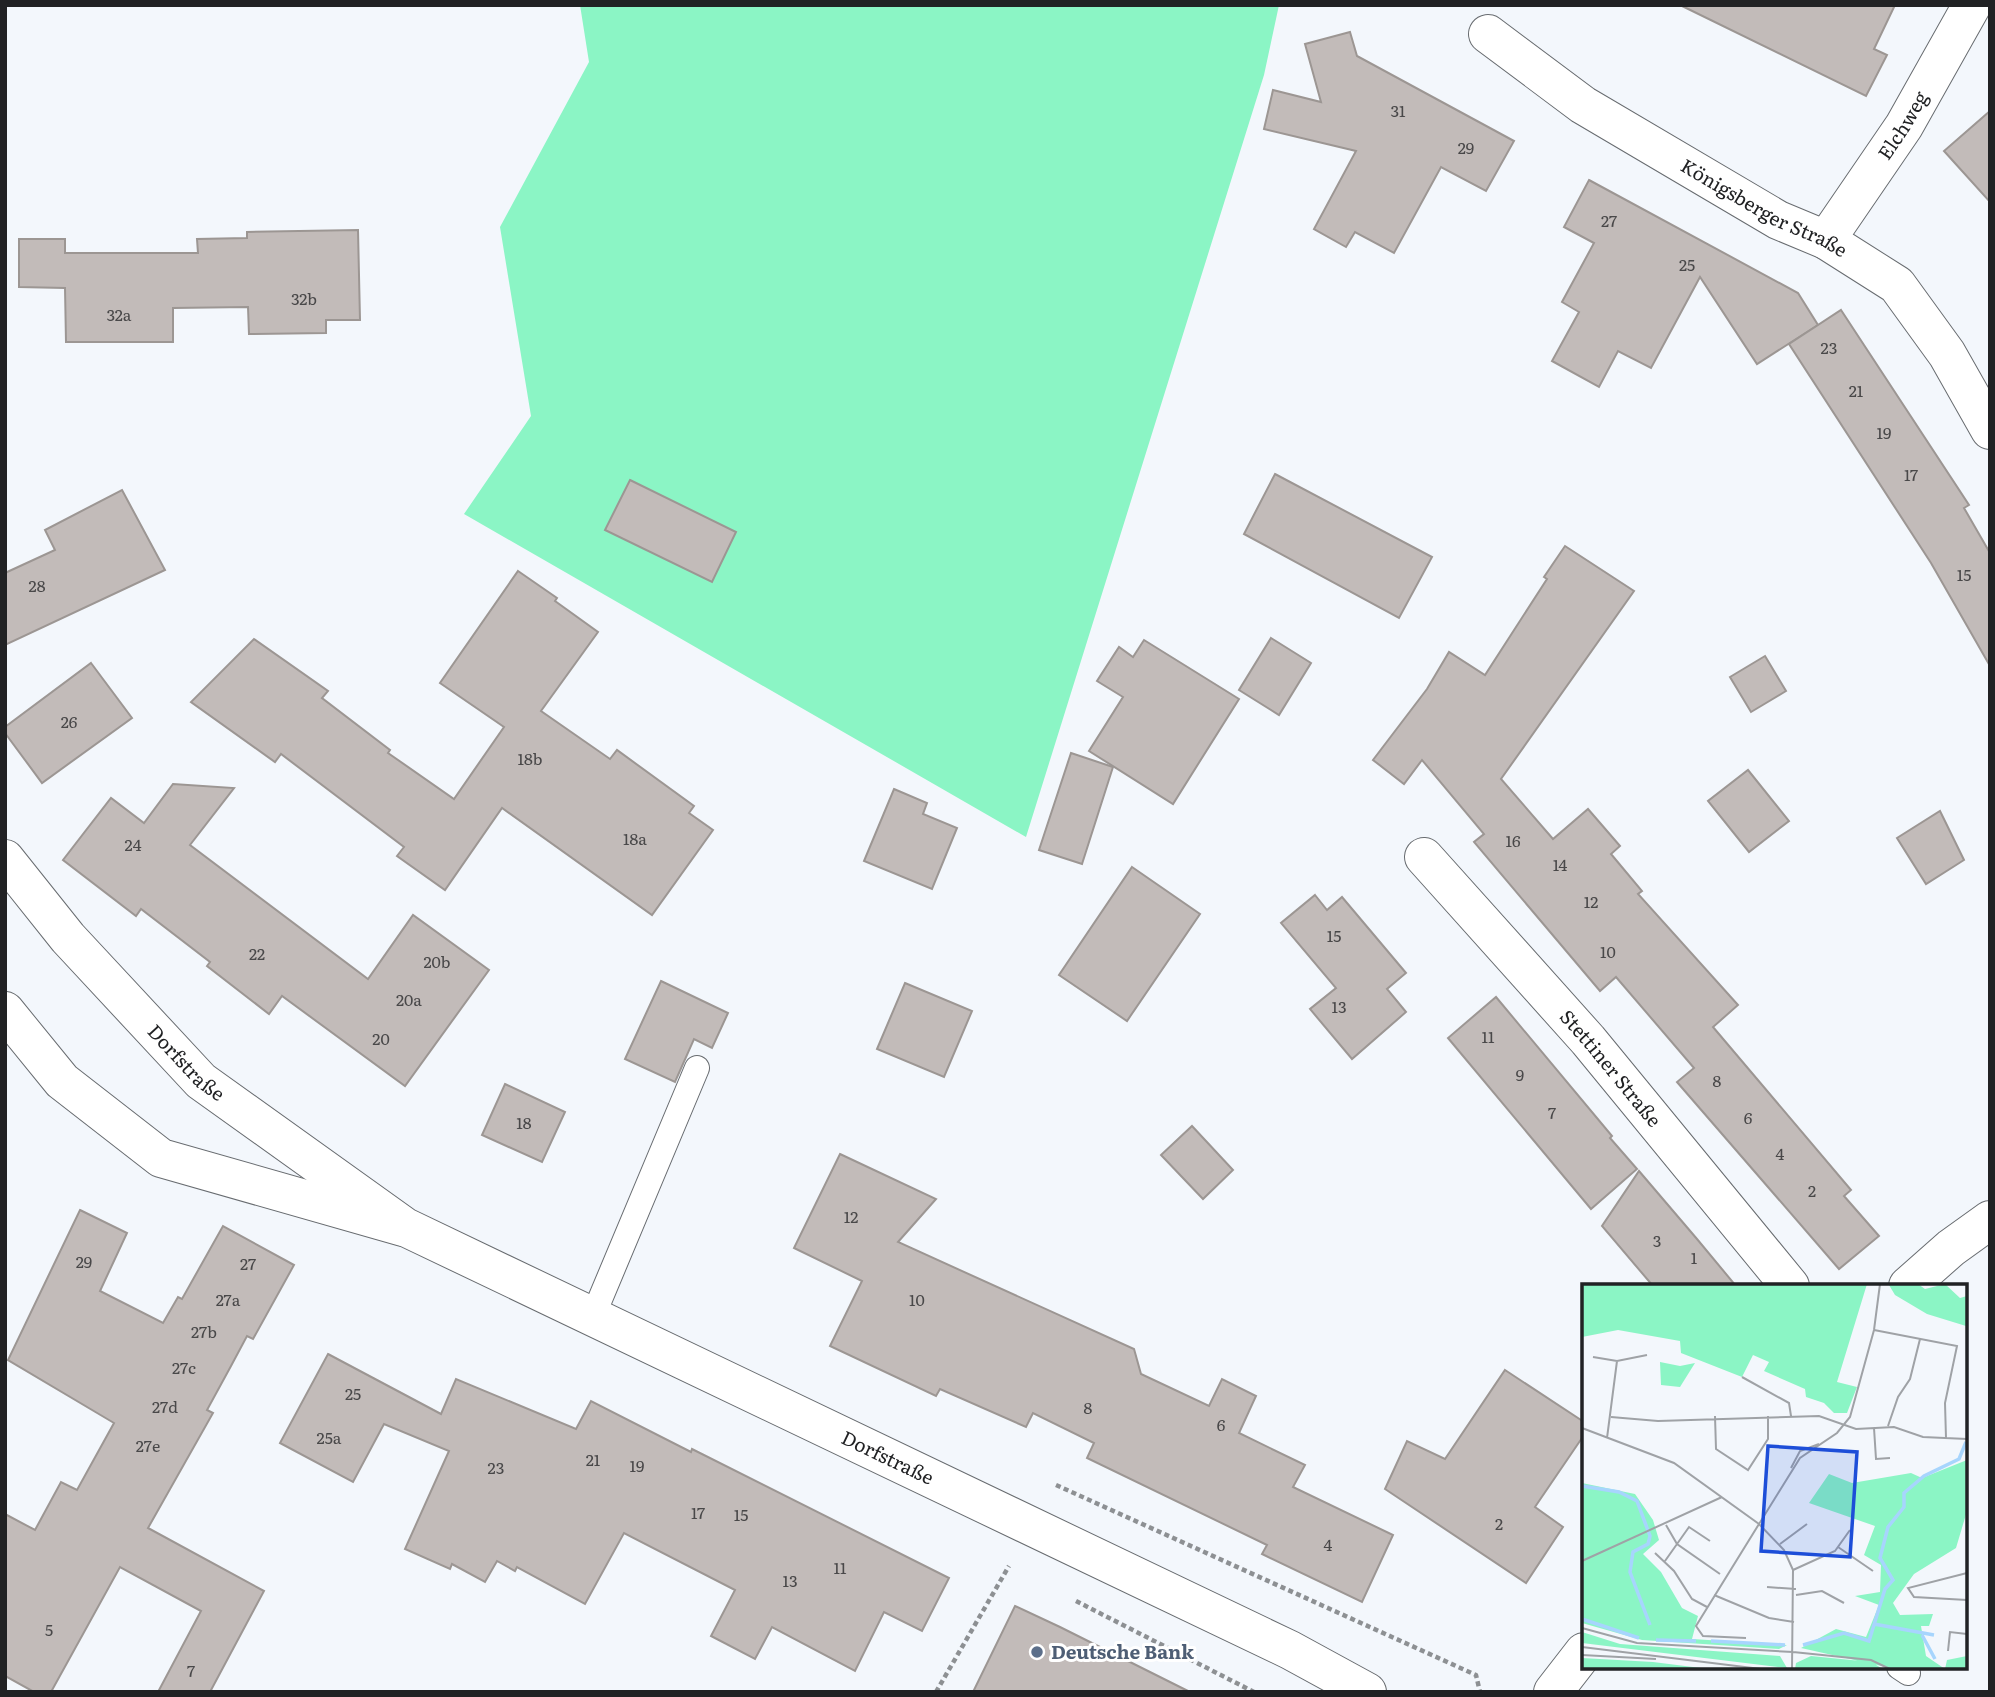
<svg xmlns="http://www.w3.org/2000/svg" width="1995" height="1697" font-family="Literata,serif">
	<rect width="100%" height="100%" fill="#f3f7fc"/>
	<polygon fill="#8bf5c5" points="580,5 1279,5 1264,75 1026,837 464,514 531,416 500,227 589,62"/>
	<g fill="#c2bbb9" stroke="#9c9693" stroke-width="2">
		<polygon points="1680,5 1895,5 1874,49 1887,55 1866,96"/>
		<polygon points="1350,32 1357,56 1514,141 1486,191 1441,167 1394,253 1355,232 1346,247 1314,229 1356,151 1264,129 1273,90 1321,102 1305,44"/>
		<polygon points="1990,111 1990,202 1944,151"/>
		<polygon points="1589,180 1798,293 1818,325 1757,364 1700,277 1651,368 1618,351 1599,387 1552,361 1579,312 1562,302 1594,243 1564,227"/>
		<polygon points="358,230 360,320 326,320 326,333 249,334 248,307 173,308 173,342 66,342 65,288 19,287 19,239 65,239 65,253 198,253 197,239 247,238 247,232"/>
		<polygon points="1841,310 1969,505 1964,508 1990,553 1990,666 1931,563 1789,344"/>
		<polygon points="1275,474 1432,557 1399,618 1244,534"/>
		<polygon points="630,480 736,532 712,582 605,530"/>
		<polygon points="122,490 165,570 5,645 5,573 55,550 45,530"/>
		<polygon points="1565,546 1634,591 1501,779 1553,839 1588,809 1620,846 1611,854 1642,891 1638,894 1738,1005 1713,1027 1851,1190 1844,1196 1879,1236 1839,1269 1677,1082 1694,1068 1616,977 1600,991 1474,842 1484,834 1422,760 1404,784 1373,760 1427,689 1449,652 1485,675 1547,579 1544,577"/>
		<polygon points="518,571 557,598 555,601 598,632 541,711 610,759 617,750 694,806 689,813 713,830 652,915 502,808 445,890 397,856 404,847 281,754 275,762 191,702 254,639 328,691 322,698 390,750 388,753 454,799 504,727 440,683"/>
		<polygon points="1271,638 1311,663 1279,715 1239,690"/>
		<polygon points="1144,640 1239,699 1173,804 1089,751 1123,697 1097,681 1119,647 1133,657"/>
		<polygon points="1765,656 1786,691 1751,712 1730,677"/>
		<polygon points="91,663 132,718 42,783 5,733 5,727"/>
		<polygon points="1071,753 1113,767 1082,864 1039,850"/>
		<polygon points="1748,770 1789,821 1749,852 1708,801"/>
		<polygon points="173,784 234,788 190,845 368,979 413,915 489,970 405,1086 282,996 269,1014 207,966 210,962 141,909 136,916 63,860 111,798 144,823"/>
		<polygon points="894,789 927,803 923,814 957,828 932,889 864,861"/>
		<polygon points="1940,811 1964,860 1926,884 1897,838"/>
		<polygon points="1132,867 1200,914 1127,1021 1059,975"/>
		<polygon points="1315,895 1327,910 1342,897 1406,973 1387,989 1406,1012 1352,1059 1310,1009 1336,988 1281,923"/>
		<polygon points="661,981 728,1013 712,1048 694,1039 675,1082 625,1059"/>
		<polygon points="905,983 972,1011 944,1077 877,1049"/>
		<polygon points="1496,997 1612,1136 1610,1138 1637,1169 1591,1209 1448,1038"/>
		<polygon points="505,1084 565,1112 542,1162 482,1135"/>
		<polygon points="1192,1126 1233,1170 1203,1199 1161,1155"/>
		<polygon points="840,1154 936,1199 898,1242 1134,1349 1141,1374 1209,1406 1222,1379 1256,1396 1239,1433 1305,1465 1293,1487 1393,1535 1362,1602 1262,1554 1267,1545 1087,1458 1094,1443 1033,1413 1026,1427 940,1389 936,1396 830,1346 862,1281 794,1248"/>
		<polygon points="1639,1171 1697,1239 1736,1286 1653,1286 1602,1226"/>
		<polygon points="80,1210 127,1233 100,1291 163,1323 178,1297 182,1299 223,1226 294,1265 253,1339 247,1336 231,1366 207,1410 213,1413 148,1528 264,1591 210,1692 158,1692 201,1611 120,1567 51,1692 34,1692 5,1676 5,1514 35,1530 61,1482 77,1490 114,1423 8,1360"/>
		<polygon points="328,1354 441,1414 456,1379 576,1429 591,1401 691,1452 692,1449 949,1578 922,1631 884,1612 855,1671 772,1627 755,1659 711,1636 735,1590 624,1533 585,1604 517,1567 515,1571 497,1561 485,1582 452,1564 450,1569 405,1549 449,1451 384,1424 353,1482 280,1443"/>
		<polygon points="1505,1370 1584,1422 1584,1435 1535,1507 1563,1527 1526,1583 1385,1489 1407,1441 1445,1459"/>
		<polygon points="1015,1606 1060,1627 1190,1692 973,1692"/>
	</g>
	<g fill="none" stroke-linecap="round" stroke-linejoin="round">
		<defs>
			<g id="service">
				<polyline points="593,1316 697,1068"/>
				<polyline points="1899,1667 1908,1673"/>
			</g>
			<g id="minor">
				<path id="s1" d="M 1488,34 L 1583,105 L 1778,220 L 1826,240 L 1897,285 L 1947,354 L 1990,430"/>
				<path id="s2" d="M 1826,240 L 1904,126 L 1972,5"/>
				<path id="s3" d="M 1424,857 L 1588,1040 L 1790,1286"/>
				<polyline points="5,1011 62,1081 161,1158 403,1227"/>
			</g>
			<g id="secondary">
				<path id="s4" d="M 5,859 L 68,938 L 201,1081 L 405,1227 L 1290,1650 L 1367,1692"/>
				<polyline points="1908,1286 1951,1248 1990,1220"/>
				<polyline points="1553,1692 1584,1652"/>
			</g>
		</defs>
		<use href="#service" stroke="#686c70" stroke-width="26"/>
		<use href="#minor" stroke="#686c70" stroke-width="40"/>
		<use href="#secondary" stroke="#686c70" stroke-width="40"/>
		<g stroke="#8d9093" stroke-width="4.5" stroke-dasharray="5 3.5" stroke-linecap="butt">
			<polyline points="1056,1485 1476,1675 1480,1692"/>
			<polyline points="1076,1601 1254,1692"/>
			<polyline points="936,1692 1009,1566"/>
		</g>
		<use href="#service" stroke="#fff" stroke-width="24"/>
		<use href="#minor" stroke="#fff" stroke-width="38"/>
		<use href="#secondary" stroke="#fff" stroke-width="38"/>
	</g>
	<circle fill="#5c6f8a" stroke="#fff" stroke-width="2.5" cx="1037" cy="1652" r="7"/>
	<g text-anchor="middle" stroke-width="6" stroke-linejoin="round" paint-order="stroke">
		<g font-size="16" fill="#494849">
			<text x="1398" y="117">31</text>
			<text x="1466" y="154">29</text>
			<text x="1609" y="227">27</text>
			<text x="1687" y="271">25</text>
			<text x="304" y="305">32b</text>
			<text x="119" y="321">32a</text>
			<text x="1829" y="354">23</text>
			<text x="1856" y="397">21</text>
			<text x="1884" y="439">19</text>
			<text x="1911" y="481">17</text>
			<text x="1964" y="581">15</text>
			<text x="37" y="592">28</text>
			<text x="69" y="728">26</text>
			<text x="530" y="765">18b</text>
			<text x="635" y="845">18a</text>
			<text x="1513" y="847">16</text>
			<text x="133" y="851">24</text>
			<text x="1560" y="871">14</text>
			<text x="1591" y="908">12</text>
			<text x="1334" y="942">15</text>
			<text x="1608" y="958">10</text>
			<text x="257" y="960">22</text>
			<text x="437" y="968">20b</text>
			<text x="409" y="1006">20a</text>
			<text x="1339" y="1013">13</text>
			<text x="1488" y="1043">11</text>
			<text x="381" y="1045">20</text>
			<text x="1520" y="1081">9</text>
			<text x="1717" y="1087">8</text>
			<text x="1552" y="1119">7</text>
			<text x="1748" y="1124">6</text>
			<text x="524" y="1129">18</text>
			<text x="1780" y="1160">4</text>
			<text x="1812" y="1197">2</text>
			<text x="851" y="1223">12</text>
			<text x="1657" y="1247">3</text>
			<text x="1694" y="1264">1</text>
			<text x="84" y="1268">29</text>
			<text x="248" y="1270">27</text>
			<text x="228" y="1306">27a</text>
			<text x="917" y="1306">10</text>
			<text x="204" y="1338">27b</text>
			<text x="184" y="1374">27c</text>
			<text x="353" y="1400">25</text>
			<text x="165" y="1413">27d</text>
			<text x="1088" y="1414">8</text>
			<text x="1221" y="1431">6</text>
			<text x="329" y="1444">25a</text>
			<text x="148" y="1452">27e</text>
			<text x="593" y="1466">21</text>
			<text x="637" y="1472">19</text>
			<text x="496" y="1474">23</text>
			<text x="698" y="1519">17</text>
			<text x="741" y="1521">15</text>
			<text x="1499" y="1530">2</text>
			<text x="1328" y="1551">4</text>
			<text x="840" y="1574">11</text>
			<text x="790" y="1587">13</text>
			<text x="49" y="1636">5</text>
			<text x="191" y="1677">7</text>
		</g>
		<g font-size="19" fill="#212224" stroke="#fff">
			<text dy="7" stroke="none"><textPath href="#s2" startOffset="138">Elchweg</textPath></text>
			<text dy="7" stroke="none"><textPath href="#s1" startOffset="327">Königsberger Straße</textPath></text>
			<text dy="7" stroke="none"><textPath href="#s4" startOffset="273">Dorfstraße</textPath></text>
			<text dy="7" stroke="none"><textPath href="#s3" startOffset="282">Stettiner Straße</textPath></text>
			<text dy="7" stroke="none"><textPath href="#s4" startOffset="1082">Dorfstraße</textPath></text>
		</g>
		<g font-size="19" font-weight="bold" fill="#4e5e75" stroke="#fff" text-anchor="start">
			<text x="1051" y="1659">Deutsche Bank</text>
		</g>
	</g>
	<g transform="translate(1582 1284)">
		<rect width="385" height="385" fill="#f3f7fc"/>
		<path d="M 0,0 L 285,0 L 255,98 L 275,103 L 265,129 L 252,129 L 242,119 L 224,113 L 223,105 L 182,87 L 187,78 L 171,71 L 160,93 L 99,69 L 98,57 L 36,46 L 0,53 ZM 294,0 L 336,0 L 343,5 L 363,0 L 378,14 L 385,12 L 385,52 L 384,42 L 345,30 L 313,11 L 307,1 ZM 78,78 L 98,82 L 113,79 L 98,103 L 79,101 ZM 385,176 L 385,227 L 374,264 L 332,290 L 311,319 L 318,331 L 351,330 L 347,342 L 339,342 L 344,372 L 363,385 L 365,376 L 385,372 L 385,385 L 313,385 L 219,364 L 254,345 L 284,353 L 297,321 L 273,312 L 298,308 L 299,281 L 282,271 L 293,242 L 227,219 L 247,190 L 270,199 L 329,189 L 340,194 ZM 0,199 L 53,210 L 71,236 L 77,256 L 61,270 L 79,288 L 100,324 L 116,332 L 110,355 L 205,361 L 197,365 L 60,356 L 0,339 ZM 0,348 L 38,360 L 198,372 L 205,384 L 0,359 ZM 229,372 L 289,378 L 301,385 L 213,385 L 214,379 ZM 0,374 L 71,378 L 127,385 L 0,385 Z" fill="#8bf5c5"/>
		<path fill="none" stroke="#a7d5fd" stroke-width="3.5" d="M 0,202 L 37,208 L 55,217 L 68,252 L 66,260 L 51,268 L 48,288 L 68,341M 0,335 L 57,354M 292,340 L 352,351M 340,351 L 353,375M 74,356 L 114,357M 129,357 L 203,361M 221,361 L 262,349 L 287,357 L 303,305 L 311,296 L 298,274 L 306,243 L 322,223 L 322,209 L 342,192 L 377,175 L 384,158"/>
		<path fill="none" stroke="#9fa2a6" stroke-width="2" d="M 292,46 L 375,62 L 363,119 L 364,154M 11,73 L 35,77 L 65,71M 160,93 L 207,119 L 209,132M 133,132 L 134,165 L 166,186 L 186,155 L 186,132M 29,133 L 76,137 L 237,132 L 274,145 L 312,143 L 341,153 L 385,155M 306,142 L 316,113 L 328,95 L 338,55M 0,144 L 92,179 L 177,240 L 114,342 L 121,352 L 164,354M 292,144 L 294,175 L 308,174M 25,154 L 35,77M 209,184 L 218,167 L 237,160M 84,241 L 95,260 L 138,290M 198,260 L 225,240M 256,263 L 291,287M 73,269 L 92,287 L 110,315 L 125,323M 0,277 L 140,213M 83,277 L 107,243 L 128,257M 211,286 L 253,267 L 268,246M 385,289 L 326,304 L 332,313 L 385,316M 185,303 L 214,305M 132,311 L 187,334 L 212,338M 214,311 L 240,307 L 262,319M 0,344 L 55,359 L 211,368M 0,363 L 179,385M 366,367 L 368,348 L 385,350M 211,368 L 289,376 L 308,385M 0,371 L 74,375M 210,385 L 211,286 L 202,266 L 177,240 L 218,174 L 255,149 L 268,133 L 292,46 L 298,0"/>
		<path fill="#1d4ed8" fill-opacity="0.15" stroke="#1d4ed8" stroke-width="3.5" d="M 186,162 L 275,168 L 268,273 L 179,267 Z"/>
		<rect width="385" height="385" fill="none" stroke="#212224" stroke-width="3.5"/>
	</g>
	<rect width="1995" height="1697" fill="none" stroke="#212224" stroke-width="14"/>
</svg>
